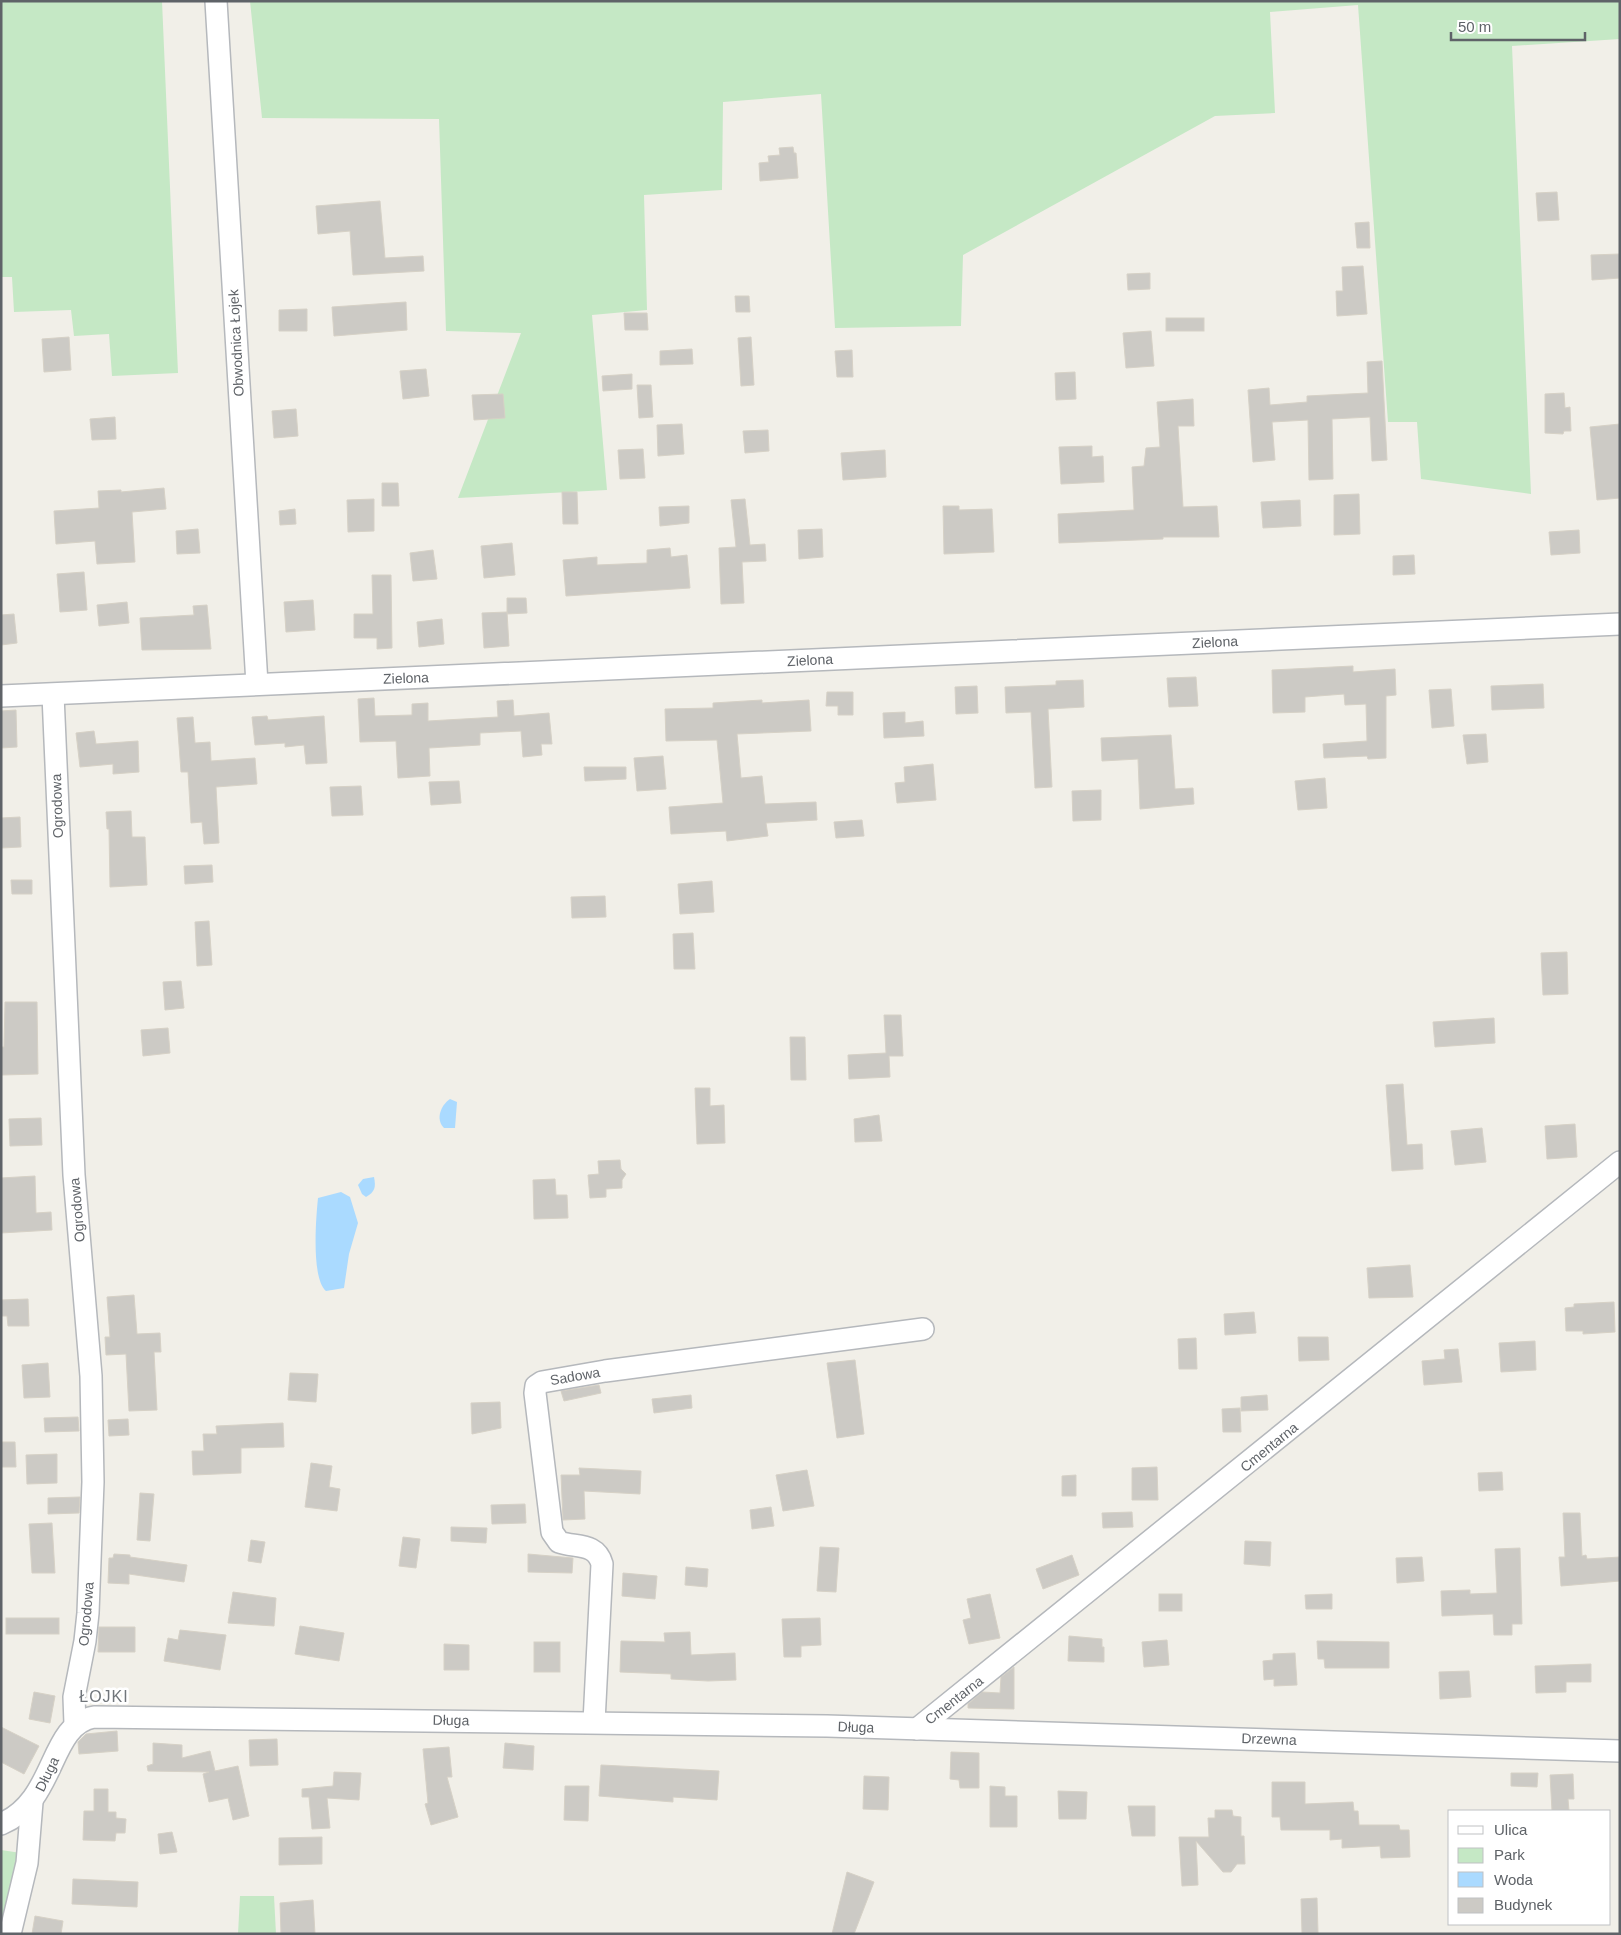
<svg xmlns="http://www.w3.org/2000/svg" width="1621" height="1935" font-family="Helvetica,sans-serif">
	<rect width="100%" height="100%" fill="#f1efe8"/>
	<g fill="#c5e8c5">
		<polygon points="1,1 162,1 178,373 112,376 109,334 74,336 71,310 14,312 12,277 1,277"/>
		<polygon points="250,1 1620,1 1620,39 1512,46 1531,494 1421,479 1417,422 1388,422 1358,5 1270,12 1275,113 1215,116 963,255 961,326 835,328 821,94 723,102 722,190 644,195 647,310 592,315 607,490 458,498 521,333 446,331 439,119 262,118"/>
		<polygon points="1,1850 21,1853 1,1934"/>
		<polygon points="240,1896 274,1896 276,1934 238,1934"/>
	</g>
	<g fill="#aadaff">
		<path d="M 450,1099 L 457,1102 L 455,1128 L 444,1128 C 435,1119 441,1105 450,1099 Z"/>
		<path d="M 374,1177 C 376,1187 375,1192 366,1197 L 362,1194 L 358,1185 L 363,1179 Z"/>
		<path d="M 341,1192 L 350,1197 L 358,1223 L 349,1254 L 344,1288 L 326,1291 C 311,1278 316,1218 318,1198 Z"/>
	</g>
	<g fill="#cccac5" stroke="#d6d1c6">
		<polygon points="793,147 794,153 796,153 798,178 760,181 759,163 769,162 768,156 780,155 779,148"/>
		<polygon points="1557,192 1559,220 1538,221 1536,193"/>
		<polygon points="380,201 385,258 423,256 424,271 353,275 350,231 318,234 316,206"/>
		<polygon points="1369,222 1370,248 1357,248 1355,223"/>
		<polygon points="1620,254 1620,278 1592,280 1591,255"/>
		<polygon points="1363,266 1367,314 1337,316 1336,291 1343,291 1342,267"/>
		<polygon points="1150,273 1150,289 1128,290 1127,274"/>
		<polygon points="735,296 749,296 750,312 736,312"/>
		<polygon points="406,302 407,330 334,336 332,307"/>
		<polygon points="307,309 307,331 279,331 279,310"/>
		<polygon points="624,313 647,313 648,330 625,330"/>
		<rect x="1166" y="318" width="38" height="13"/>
		<polygon points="1151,331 1154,366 1126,368 1123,333"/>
		<polygon points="69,337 71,370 44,372 42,339"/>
		<polygon points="751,337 754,385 741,386 738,338"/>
		<polygon points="692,349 693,364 660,365 660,351"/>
		<polygon points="852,350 853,377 837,377 835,351"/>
		<polygon points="1382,361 1387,460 1372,461 1370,417 1332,419 1333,479 1309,480 1308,420 1272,422 1275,460 1253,462 1248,390 1269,388 1270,405 1307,402 1307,396 1368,393 1367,362"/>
		<polygon points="426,369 429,396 403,399 400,371"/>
		<polygon points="1075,372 1076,399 1056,400 1055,373"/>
		<polygon points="632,374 632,389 603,391 602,376"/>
		<polygon points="637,385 651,385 653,417 639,418"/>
		<polygon points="1564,393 1565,408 1570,407 1571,431 1564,431 1563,434 1545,433 1545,394"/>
		<polygon points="503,394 505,418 474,420 472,395"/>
		<polygon points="1193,399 1194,426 1178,426 1183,507 1217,506 1219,537 1163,537 1163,539 1059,543 1058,514 1134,510 1132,467 1144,466 1146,448 1160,447 1157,402"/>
		<polygon points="296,409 298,436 274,438 272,411"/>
		<polygon points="115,417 116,439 92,440 90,419"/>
		<polygon points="682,424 684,454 658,456 657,425"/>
		<polygon points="1620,424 1620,498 1597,500 1590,427"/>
		<polygon points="768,430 769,451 745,453 743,431"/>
		<polygon points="1092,446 1092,457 1103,456 1104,482 1061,484 1059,447"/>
		<polygon points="643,449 645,478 620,479 618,450"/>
		<polygon points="885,450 886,477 843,480 841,453"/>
		<polygon points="382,483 398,483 399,506 382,506"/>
		<polygon points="164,488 166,509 132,512 135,562 97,564 95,541 56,544 54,511 99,508 98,491 121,490 121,492"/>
		<polygon points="562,492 577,492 578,524 563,524"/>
		<polygon points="1359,494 1360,534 1334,535 1334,495"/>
		<polygon points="374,499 374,531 348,532 347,500"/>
		<polygon points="745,499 750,545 765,544 766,561 742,562 744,603 721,604 719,548 736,547 731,500"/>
		<polygon points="1300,500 1301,526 1263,528 1261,502"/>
		<polygon points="689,506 689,523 660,526 659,507"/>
		<polygon points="943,506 959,506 959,510 992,509 994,552 944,554"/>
		<polygon points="295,509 296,524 280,525 279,511"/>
		<polygon points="198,529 200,553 177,554 176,531"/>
		<polygon points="822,529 823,557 799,559 798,530"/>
		<polygon points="1579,530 1580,553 1551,555 1549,532"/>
		<polygon points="512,543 515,575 484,578 481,546"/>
		<polygon points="670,548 671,557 687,555 690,588 566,596 563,560 597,557 597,565 647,563 647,550"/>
		<polygon points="433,550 437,579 413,581 410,553"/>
		<polygon points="1414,555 1415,574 1393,575 1393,556"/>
		<polygon points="84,572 87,610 60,612 57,574"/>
		<polygon points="372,575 391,575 392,648 377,649 377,638 354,638 354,614 373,614"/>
		<polygon points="507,598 526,598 527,613 507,614"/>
		<polygon points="313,600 315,630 286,632 284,602"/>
		<polygon points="127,602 129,623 99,626 97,605"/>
		<polygon points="207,605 211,649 142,650 140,618 194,615 193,606"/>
		<polygon points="507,612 509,646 484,648 482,613"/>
		<polygon points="14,614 17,643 1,645 1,615"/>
		<polygon points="442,619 444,644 419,647 417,622"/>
		<polygon points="1353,666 1353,672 1395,669 1396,695 1386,696 1386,758 1368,759 1367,756 1324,758 1323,744 1367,741 1366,704 1345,705 1344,694 1305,697 1305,712 1273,713 1272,670"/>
		<polygon points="1196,677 1198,706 1169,707 1167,678"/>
		<polygon points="1083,680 1084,707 1048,709 1052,787 1035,788 1031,712 1006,713 1005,687 1056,685 1056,681"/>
		<polygon points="1543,684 1544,708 1492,710 1491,686"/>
		<polygon points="977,686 978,713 956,714 955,687"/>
		<polygon points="1451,689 1454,726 1432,728 1429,690"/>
		<polygon points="827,692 853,692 853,715 838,715 838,706 826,706"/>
		<polygon points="374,698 375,716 412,715 412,704 428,703 428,721 498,717 497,701 513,700 514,716 549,713 552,744 541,744 542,755 523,757 521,731 480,733 480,745 429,748 430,776 398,778 396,741 360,742 358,699"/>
		<polygon points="762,700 762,703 809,700 811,731 737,734 741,778 762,776 765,804 816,802 817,820 766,823 768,836 727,841 726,831 671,834 669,807 723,803 717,740 666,741 665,709 713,708 713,703"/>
		<polygon points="16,710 17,747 1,748 1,711"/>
		<polygon points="905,712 905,723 923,721 924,736 884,738 883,713"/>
		<polygon points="267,716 268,720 324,716 327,763 306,764 304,745 285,747 285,743 255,745 252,717"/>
		<polygon points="193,717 195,743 210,742 211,761 255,758 257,784 216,787 219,843 204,844 202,822 191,823 188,772 181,772 177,718"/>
		<polygon points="94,731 96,744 138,741 139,772 113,774 113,764 80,767 76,733"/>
		<polygon points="1486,734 1488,762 1467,764 1463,735"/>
		<polygon points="1171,735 1175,789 1193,788 1194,804 1140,809 1138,759 1102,761 1101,738"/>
		<polygon points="663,756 666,789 637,791 634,758"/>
		<polygon points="933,764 936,800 897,803 895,783 905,782 904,767"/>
		<polygon points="584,767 626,767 626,779 585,781"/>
		<polygon points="1325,778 1327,808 1298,810 1295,781"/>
		<polygon points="459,781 461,803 431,805 429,782"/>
		<polygon points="361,786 363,815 332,816 330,787"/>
		<polygon points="1101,790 1101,820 1073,821 1072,791"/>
		<polygon points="131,811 132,837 145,837 147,885 110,887 109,829 107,829 106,812"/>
		<polygon points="20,817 21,847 1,848 1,818"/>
		<polygon points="862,820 864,836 836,838 834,822"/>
		<polygon points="212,865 213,882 185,884 184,866"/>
		<polygon points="11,880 32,880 32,894 12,894"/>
		<polygon points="712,881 714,912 680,914 678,884"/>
		<polygon points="605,896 606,917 572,918 571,897"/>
		<polygon points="209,921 212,965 197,966 195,922"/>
		<polygon points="693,933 695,969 674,969 673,934"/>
		<polygon points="1567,952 1568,994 1543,995 1541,953"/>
		<polygon points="181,981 184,1008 165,1010 163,982"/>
		<polygon points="5,1002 37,1002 38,1074 2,1075 1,1047 4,1047"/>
		<polygon points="884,1015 901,1015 903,1056 889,1056 890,1077 849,1079 848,1055 886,1053"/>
		<polygon points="1494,1018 1495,1043 1435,1047 1433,1022"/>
		<polygon points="168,1028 170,1053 143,1056 141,1030"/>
		<polygon points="790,1037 805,1037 806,1080 791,1080"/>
		<polygon points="1403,1084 1407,1145 1422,1144 1423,1169 1392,1171 1386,1085"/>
		<polygon points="695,1088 710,1088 710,1106 724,1105 725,1143 697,1144"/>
		<polygon points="879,1115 882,1141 855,1142 854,1119"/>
		<polygon points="41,1118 42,1145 10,1146 9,1119"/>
		<polygon points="1575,1124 1577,1157 1547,1159 1545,1126"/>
		<polygon points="1482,1128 1486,1162 1455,1165 1451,1131"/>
		<polygon points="620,1160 621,1169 626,1174 622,1180 622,1188 606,1189 606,1197 590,1198 588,1175 599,1174 598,1161"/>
		<polygon points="35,1176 36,1213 51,1212 52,1230 1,1233 1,1178"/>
		<polygon points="555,1179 556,1195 567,1195 568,1218 534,1219 533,1180"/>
		<polygon points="1410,1265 1413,1297 1369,1298 1367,1268"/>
		<polygon points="134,1295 137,1334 160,1333 161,1352 154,1352 157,1410 129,1411 126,1354 106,1355 105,1337 110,1337 107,1297"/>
		<polygon points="28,1299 29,1326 8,1326 7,1316 1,1316 1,1300"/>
		<polygon points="1614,1302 1615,1332 1583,1334 1583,1331 1566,1331 1565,1308 1574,1307 1574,1304"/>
		<polygon points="1254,1312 1256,1333 1225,1335 1224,1314"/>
		<polygon points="1298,1337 1328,1337 1329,1360 1299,1361"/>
		<polygon points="1196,1338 1197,1369 1179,1369 1178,1339"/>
		<polygon points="1535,1341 1536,1370 1501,1372 1499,1343"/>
		<polygon points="1458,1349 1462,1382 1424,1385 1422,1361 1445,1359 1444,1350"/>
		<polygon points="855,1360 864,1434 837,1438 827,1363"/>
		<polygon points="48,1363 50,1397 24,1398 22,1365"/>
		<polygon points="290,1373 318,1374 316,1402 288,1400"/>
		<polygon points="599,1385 601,1393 564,1401 561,1391"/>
		<polygon points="691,1395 692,1408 654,1413 652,1399"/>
		<polygon points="1267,1395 1268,1410 1241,1411 1241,1397"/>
		<polygon points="500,1402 501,1428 472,1434 471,1403"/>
		<polygon points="1240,1408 1241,1432 1223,1432 1222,1409"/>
		<polygon points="78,1417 79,1431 45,1432 44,1418"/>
		<polygon points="128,1419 129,1435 109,1436 108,1420"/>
		<polygon points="283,1423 284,1447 241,1448 241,1473 193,1475 192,1451 204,1451 203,1434 217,1434 216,1426"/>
		<polygon points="1,1442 15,1442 16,1467 1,1467"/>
		<polygon points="57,1454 57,1483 27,1484 26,1455"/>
		<polygon points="311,1463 332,1466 329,1487 340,1489 337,1511 305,1507"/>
		<polygon points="1157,1467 1158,1500 1132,1500 1132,1468"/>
		<polygon points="579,1468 641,1471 640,1494 584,1491 585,1519 563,1520 561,1475 580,1475"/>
		<polygon points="807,1470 814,1506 783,1511 776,1475"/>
		<polygon points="1502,1472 1503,1490 1479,1491 1478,1473"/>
		<polygon points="1076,1475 1076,1496 1062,1496 1062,1476"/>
		<polygon points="140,1493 154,1494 150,1541 137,1540"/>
		<polygon points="80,1497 79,1513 48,1514 48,1498"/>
		<polygon points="525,1504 526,1523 492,1524 491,1505"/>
		<polygon points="771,1507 774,1526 752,1529 750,1510"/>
		<polygon points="1132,1512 1133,1527 1103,1528 1102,1513"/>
		<polygon points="1563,1513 1580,1513 1582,1556 1586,1555 1587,1559 1620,1557 1620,1581 1561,1586 1559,1557 1565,1557"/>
		<polygon points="52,1523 55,1573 32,1573 29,1524"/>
		<polygon points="451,1527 487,1528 486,1543 451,1541"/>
		<polygon points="403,1537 420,1539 416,1568 399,1566"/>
		<polygon points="251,1540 265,1542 261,1563 248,1561"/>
		<polygon points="1245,1541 1271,1542 1270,1566 1244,1564"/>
		<polygon points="820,1547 839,1548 836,1592 817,1591"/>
		<polygon points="1520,1548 1522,1624 1512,1624 1512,1635 1494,1635 1493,1614 1442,1616 1441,1591 1470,1590 1470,1594 1497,1593 1495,1549"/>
		<polygon points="114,1554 130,1555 130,1557 187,1565 184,1582 129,1574 129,1584 108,1583 109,1558 113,1558"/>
		<polygon points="528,1554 573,1558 572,1573 528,1572"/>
		<polygon points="1072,1555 1079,1575 1043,1589 1036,1569"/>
		<polygon points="1422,1557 1424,1581 1397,1583 1396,1558"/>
		<polygon points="686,1567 708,1569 707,1587 685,1585"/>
		<polygon points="623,1573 657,1576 655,1599 622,1596"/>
		<polygon points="233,1592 276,1598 274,1626 228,1623"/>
		<polygon points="990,1594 1000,1638 969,1644 963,1620 971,1618 967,1599"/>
		<rect x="1159" y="1594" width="23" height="17"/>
		<polygon points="1332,1594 1332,1609 1306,1609 1305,1595"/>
		<rect x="6" y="1618" width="53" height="16"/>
		<polygon points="820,1618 821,1645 801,1646 801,1657 784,1657 782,1619"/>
		<polygon points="300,1626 344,1633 339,1661 295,1654"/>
		<polygon points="99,1627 135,1627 135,1652 98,1652"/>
		<polygon points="180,1630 226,1635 220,1670 164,1661 168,1638 178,1640"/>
		<polygon points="690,1632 691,1655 735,1653 736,1680 708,1681 671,1679 671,1674 620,1672 621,1641 665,1642 664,1633"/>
		<polygon points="1069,1636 1102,1639 1102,1647 1104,1647 1104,1662 1068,1661"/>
		<polygon points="1167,1640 1169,1665 1144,1667 1142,1642"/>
		<polygon points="1317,1641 1389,1642 1389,1668 1325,1668 1324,1659 1318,1659"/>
		<rect x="534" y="1642" width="26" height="30"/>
		<polygon points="444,1644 469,1645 469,1670 444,1670"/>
		<polygon points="1295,1653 1297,1685 1274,1686 1274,1679 1264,1680 1263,1661 1273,1660 1273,1654"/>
		<polygon points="1591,1664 1591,1682 1566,1682 1566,1692 1536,1693 1535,1666"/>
		<polygon points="1014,1667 1014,1709 968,1708 968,1704 982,1692 1000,1693 1001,1677"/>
		<polygon points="1469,1671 1471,1697 1440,1699 1439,1672"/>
		<polygon points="34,1692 55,1696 50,1723 29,1719"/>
		<polygon points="1,1727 39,1746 24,1774 1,1762"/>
		<polygon points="117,1731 118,1751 79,1754 78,1742 86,1734"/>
		<polygon points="277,1739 278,1765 250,1766 249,1740"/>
		<polygon points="153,1743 182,1745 182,1758 210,1751 215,1771 238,1766 249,1816 233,1820 228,1798 209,1802 203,1774 209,1772 148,1771 147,1766 153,1764"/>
		<polygon points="505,1743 534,1746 533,1770 503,1768"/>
		<polygon points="449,1747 452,1777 447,1777 458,1817 431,1825 425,1804 428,1803 423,1749"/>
		<polygon points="951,1752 979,1753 979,1788 960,1788 959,1780 950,1779"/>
		<polygon points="601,1765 719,1771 717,1800 673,1797 673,1802 599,1796"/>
		<polygon points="334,1772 361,1773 359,1800 327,1798 330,1828 312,1829 309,1797 302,1797 302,1789 333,1786"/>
		<polygon points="1511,1773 1538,1773 1537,1787 1511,1786"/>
		<polygon points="1573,1774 1574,1799 1568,1799 1569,1811 1552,1811 1550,1775"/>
		<polygon points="864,1776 889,1777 888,1810 863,1809"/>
		<polygon points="1272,1782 1305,1782 1305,1804 1353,1802 1354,1811 1358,1811 1359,1825 1399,1825 1400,1830 1409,1830 1410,1857 1381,1858 1380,1846 1342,1848 1342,1839 1330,1840 1330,1830 1281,1830 1280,1817 1272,1817"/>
		<polygon points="565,1786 589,1786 588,1821 564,1820"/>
		<polygon points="990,1786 1005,1787 1005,1796 1017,1796 1017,1827 990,1827"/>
		<polygon points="94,1789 108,1789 108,1812 116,1812 116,1818 126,1819 125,1833 116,1833 115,1841 83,1840 84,1811 94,1811"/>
		<polygon points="1058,1791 1087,1792 1086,1819 1059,1819"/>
		<polygon points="1128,1806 1155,1806 1155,1836 1132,1836"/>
		<polygon points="1215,1810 1232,1810 1233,1816 1241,1817 1241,1836 1244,1836 1245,1864 1237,1864 1231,1872 1223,1872 1196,1841 1198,1885 1182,1886 1179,1837 1209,1837 1208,1818 1215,1818"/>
		<polygon points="172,1832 177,1852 160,1854 158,1834"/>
		<polygon points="322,1837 322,1864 279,1865 279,1838"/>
		<polygon points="847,1872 874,1882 854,1934 832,1934"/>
		<polygon points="73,1879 138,1882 137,1907 72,1904"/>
		<polygon points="1317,1898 1318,1933 1302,1933 1301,1899"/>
		<polygon points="313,1900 315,1934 281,1934 280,1903"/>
		<polygon points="35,1916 63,1921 61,1934 32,1934"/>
	</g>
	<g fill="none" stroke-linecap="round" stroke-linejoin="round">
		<defs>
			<g id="minor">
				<polyline points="216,1 257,684"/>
				<polyline points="53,695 74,1175 91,1376 93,1482 88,1613 85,1641 74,1697 75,1724"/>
				<polyline points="1,696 1620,624"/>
				<path d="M 594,1722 L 602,1564 C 596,1542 575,1548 559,1542 L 552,1532 L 535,1393 L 536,1386 L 542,1382 L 605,1371 L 923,1329"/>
				<polyline points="917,1729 1620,1162"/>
				<path d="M 1,1824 C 57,1801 48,1725 94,1717 L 827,1726 L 1620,1751"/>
				<polyline points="10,1934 27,1863 32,1802"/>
			</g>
		</defs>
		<use href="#minor" stroke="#b5b8bc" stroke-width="24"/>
		<use href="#minor" stroke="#fff" stroke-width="21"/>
	</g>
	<g text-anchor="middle" stroke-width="5" stroke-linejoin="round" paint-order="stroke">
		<g font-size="14" fill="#5f6368" stroke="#fff">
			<text transform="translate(236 343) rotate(-93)" y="5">Obwodnica Łojek</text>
			<text transform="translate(1215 642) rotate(-3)" y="5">Zielona</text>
			<text transform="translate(810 660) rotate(-3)" y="5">Zielona</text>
			<text transform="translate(406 678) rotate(-2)" y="5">Zielona</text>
			<text transform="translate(57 806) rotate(-92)" y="5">Ogrodowa</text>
			<text transform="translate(77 1210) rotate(-95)" y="5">Ogrodowa</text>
			<text transform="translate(575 1376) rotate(-10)" y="5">Sadowa</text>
			<text transform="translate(1269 1447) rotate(-39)" y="5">Cmentarna</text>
			<text transform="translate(86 1614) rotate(-85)" y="5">Ogrodowa</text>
			<text transform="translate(954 1700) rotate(-38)" y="5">Cmentarna</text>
			<text transform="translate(451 1720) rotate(1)" y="5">Długa</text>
			<text transform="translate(856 1727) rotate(2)" y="5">Długa</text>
			<text transform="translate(1269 1739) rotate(2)" y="5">Drzewna</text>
			<text transform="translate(47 1774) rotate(-64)" y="5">Długa</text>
		</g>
		<g font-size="16" letter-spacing="1" fill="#70757a" stroke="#fff">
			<text x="104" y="1702">ŁOJKI</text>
		</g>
	</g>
	<rect width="1621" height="1935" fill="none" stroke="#5f6368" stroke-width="5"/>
	<rect x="1448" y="1810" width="162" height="115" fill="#ffffff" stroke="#bfc1c3"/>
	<rect x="1458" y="1826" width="25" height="8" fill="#ffffff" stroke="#bfc1c3"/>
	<text x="1494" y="1835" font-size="15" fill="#5f6368">Ulica</text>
	<rect x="1458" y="1848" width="25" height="15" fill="#c5e8c5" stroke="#bfc1c3"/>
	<text x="1494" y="1860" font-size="15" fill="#5f6368">Park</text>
	<rect x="1458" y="1872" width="25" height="15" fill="#aadaff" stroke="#bfc1c3"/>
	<text x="1494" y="1885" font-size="15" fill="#5f6368">Woda</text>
	<rect x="1458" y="1898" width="25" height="15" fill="#cccac5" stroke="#bfc1c3"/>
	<text x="1494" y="1910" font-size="15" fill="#5f6368">Budynek</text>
	<path d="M1451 32v8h134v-8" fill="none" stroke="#5f6368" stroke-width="2.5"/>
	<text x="1458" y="32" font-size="15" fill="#5f6368" stroke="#ffffff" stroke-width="4" paint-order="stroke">50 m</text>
</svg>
